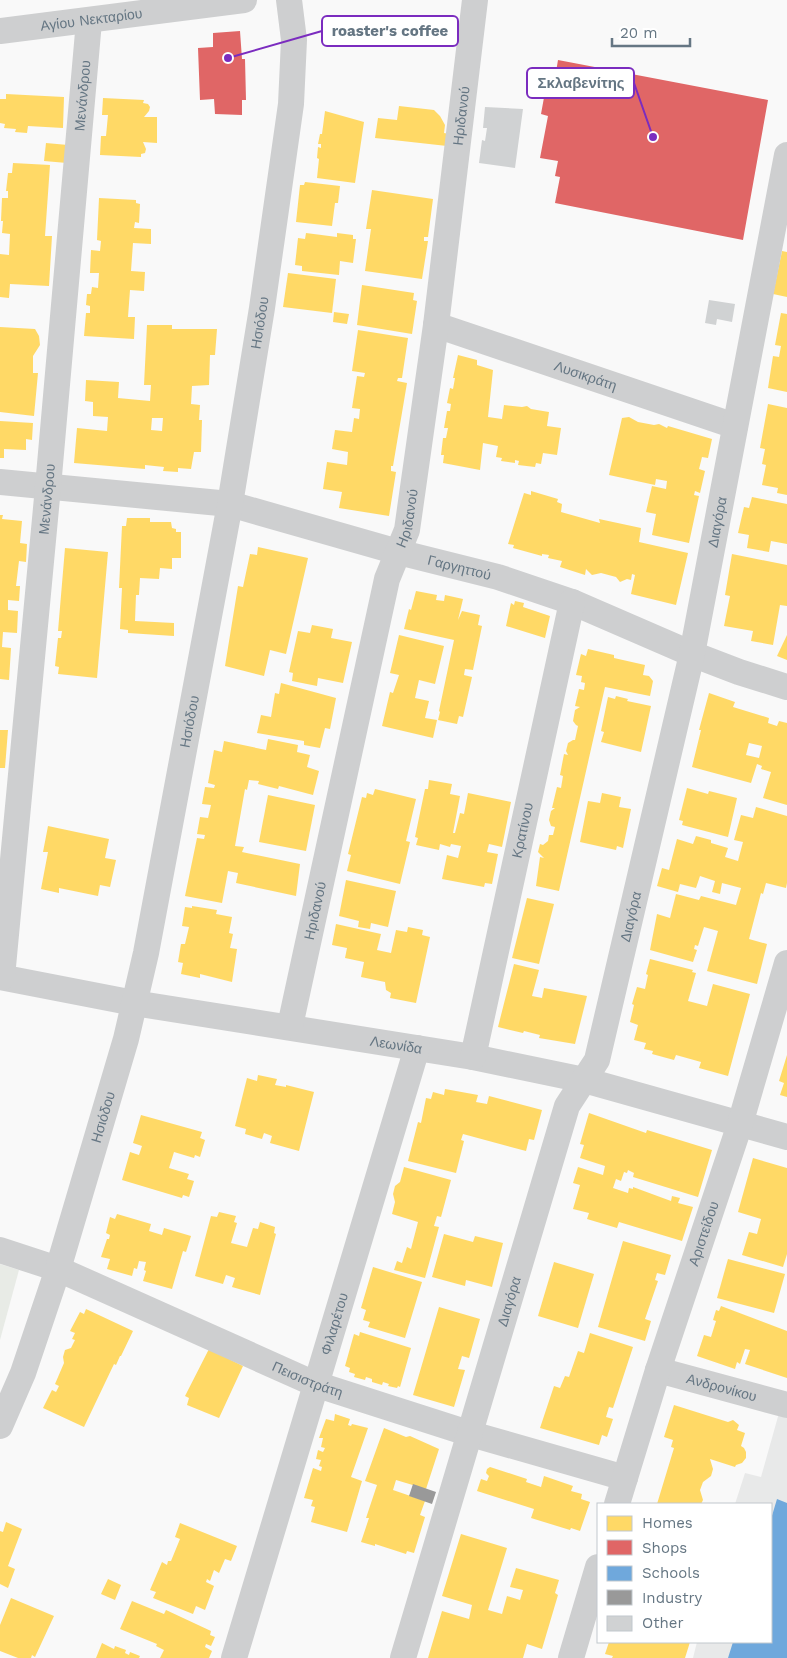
<svg xmlns="http://www.w3.org/2000/svg" width="787" height="1658" font-family="'Work Sans',sans-serif">
	<rect width="100%" height="100%" fill="#f9f9f9"/>
	<polygon fill="#e8e9e9" points="779,1413 787,1415 787,1658 693,1658 697,1642 771,1642 771,1504 735,1504 745,1473 761,1477"/>
	<polygon fill="#e8ebe6" points="0,1264 19,1270 0,1340"/>
	<g fill="#ffd966" fill-rule="evenodd">
		<polygon points="6,94 64,97 63,128 28,126 27,133 15,132 16,129 4,128 5,124 0,123 0,99 6,99"/>
		<polygon points="103,98 144,100 143,103 148,104 150,107 149,111 144,117 157,117 157,143 143,142 146,149 145,153 141,154 141,157 100,155 101,136 106,136 108,115 102,115"/>
		<polygon points="399,106 434,110 440,116 445,125 444,133 449,134 447,146 375,138 378,118 397,120"/>
		<polygon points="325,111 364,122 355,183 317,178 319,159 317,158 318,147 321,148 321,144 318,144 320,134 322,134"/>
		<polygon points="46,143 68,145 67,163 44,161"/>
		<polygon points="13,163 50,165 45,236 52,236 49,286 10,284 9,298 0,297 0,254 9,255 10,234 2,233 3,221 1,221 2,198 8,198 8,191 6,191 8,173 12,173"/>
		<polygon points="305,182 340,186 338,203 335,203 332,226 296,222 300,185 304,185"/>
		<polygon points="372,190 433,199 428,237 424,237 424,241 428,241 422,279 365,271 371,229 366,229"/>
		<polygon points="99,198 136,200 136,203 140,204 139,223 135,222 134,228 151,229 151,244 133,243 131,271 145,272 144,291 130,290 128,317 135,317 134,339 84,336 86,313 90,313 90,306 86,305 87,294 91,294 92,287 98,288 99,273 90,273 91,250 100,251 101,241 97,240"/>
		<polygon points="306,233 337,237 337,233 353,235 353,239 356,239 353,263 340,261 339,275 302,271 302,266 295,265 298,238 305,239"/>
		<polygon points="782,251 787,252 787,297 773,294"/>
		<polygon points="288,273 336,279 332,313 283,307"/>
		<polygon points="362,285 414,293 413,300 417,301 412,334 357,325"/>
		<polygon points="334,312 349,314 347,324 333,322"/>
		<polygon points="781,313 787,314 787,392 768,388 773,356 779,357 781,346 775,345"/>
		<path d="M 147,325 L 172,325 L 172,329 L 217,329 L 215,355 L 210,355 L 209,385 L 192,386 L 191,404 L 200,405 L 199,420 L 202,420 L 201,452 L 194,452 L 191,469 L 178,468 L 178,472 L 163,471 L 164,467 L 145,465 L 145,469 L 74,463 L 77,428 L 107,431 L 108,417 L 93,416 L 93,402 L 85,401 L 86,380 L 119,382 L 118,398 L 150,401 L 151,385 L 144,385 ZM 152,418 L 163,418 L 162,431 L 151,430 Z"/>
		<polygon points="0,327 35,329 39,336 40,345 33,356 33,373 38,373 34,416 0,412"/>
		<polygon points="358,330 408,338 402,378 398,378 397,381 407,383 393,466 391,466 391,471 396,472 389,516 339,508 342,492 323,489 327,462 347,465 348,452 332,449 335,430 352,432 354,418 359,419 360,409 352,408 357,376 364,377 365,373 352,371"/>
		<polygon points="458,355 477,360 477,365 493,370 488,417 502,419 504,405 522,407 527,406 531,409 549,412 547,426 561,428 557,455 543,453 541,464 536,463 535,467 518,465 519,461 515,460 515,463 501,461 502,458 496,457 498,446 483,443 480,470 443,463 444,455 441,455 443,438 446,438 448,428 444,428 447,411 450,411 451,404 447,403 450,388 453,389 455,378 453,378"/>
		<polygon points="768,404 787,408 787,495 777,493 778,488 762,485 766,465 762,464 765,449 760,448"/>
		<polygon points="629,417 638,422 654,425 659,424 667,428 668,426 712,439 708,458 702,457 699,469 705,471 700,493 695,491 694,495 699,496 689,543 652,535 656,514 646,512 652,486 666,489 667,481 656,479 655,485 609,475 622,418"/>
		<polygon points="0,421 33,423 32,440 26,439 26,450 4,449 4,458 0,458"/>
		<polygon points="531,491 558,499 557,502 562,504 561,512 600,523 599,519 641,528 639,542 688,553 676,605 631,594 635,575 632,574 631,580 627,579 620,582 616,577 601,573 592,575 586,569 585,575 560,567 562,561 548,558 549,555 542,554 542,556 513,548 514,545 508,544 524,493 531,495"/>
		<polygon points="752,497 787,504 787,544 771,541 769,552 747,548 749,535 738,533 744,507 749,508"/>
		<polygon points="0,515 3,515 2,519 22,521 20,543 27,544 26,562 19,561 16,586 20,586 19,601 8,600 8,610 18,611 17,633 3,632 2,647 11,648 9,680 0,679"/>
		<polygon points="127,518 150,518 150,522 171,522 172,528 176,529 176,532 181,532 181,558 172,558 172,569 160,568 159,579 140,578 139,595 136,595 135,621 174,623 174,636 128,633 128,630 120,629 122,588 119,588 122,526 126,526"/>
		<polygon points="258,547 308,558 286,654 270,650 264,676 225,666 238,586 243,587 250,554 257,555"/>
		<polygon points="65,548 108,552 97,678 58,674 59,667 55,666 58,638 61,638 62,631 58,631"/>
		<polygon points="732,554 787,565 787,606 780,605 773,645 751,641 753,631 724,626 730,596 725,595"/>
		<polygon points="416,591 437,595 436,600 444,601 445,595 463,599 458,620 462,611 480,615 478,625 482,626 473,670 465,669 464,675 472,677 463,717 459,716 457,724 438,720 440,712 439,711 454,640 404,629 409,609 411,610"/>
		<polygon points="515,601 524,603 523,607 550,616 545,638 506,626 511,603 514,605"/>
		<polygon points="312,625 333,629 331,638 352,642 343,683 318,678 317,686 292,681 293,673 289,672 298,631 310,633"/>
		<polygon points="399,635 444,646 435,684 419,680 415,698 429,701 425,718 437,720 433,738 382,726 390,692 393,693 399,675 390,673"/>
		<polygon points="787,635 787,660 777,656"/>
		<polygon points="588,649 614,655 614,658 645,665 643,675 649,676 653,681 650,696 605,687 559,891 536,886 540,857 544,858 538,852 540,844 543,845 548,841 549,835 553,835 555,827 551,826 549,820 551,811 555,808 552,808 557,787 561,788 563,776 560,775 564,754 568,755 566,751 568,743 573,740 575,740 578,726 576,725 573,721 575,710 580,707 575,706 579,689 584,690 585,683 581,682 582,676 576,675 581,654 586,656"/>
		<polygon points="281,683 336,698 330,729 325,728 320,748 304,745 304,741 257,733 261,715 271,717 275,693 279,694"/>
		<path d="M 709,693 L 735,702 L 733,707 L 769,718 L 768,723 L 777,726 L 779,721 L 787,723 L 787,805 L 763,798 L 771,772 L 761,769 L 762,766 L 757,764 L 751,783 L 692,767 L 701,730 L 699,730 ZM 749,743 L 762,746 L 759,758 L 746,755 Z"/>
		<polygon points="616,696 628,699 627,701 651,706 641,752 601,742 604,732 601,731 608,697 615,699"/>
		<polygon points="0,730 8,730 5,768 0,768"/>
		<polygon points="268,739 298,745 297,752 310,755 307,767 319,771 313,795 279,786 278,789 258,784 259,781 249,780 247,790 245,789 235,846 244,847 242,852 300,864 296,896 236,883 238,873 228,871 222,903 185,896 197,838 204,839 205,835 197,834 200,817 208,818 211,805 202,804 205,787 214,788 215,785 208,783 214,750 222,752 224,741 266,750"/>
		<polygon points="429,780 452,784 450,794 460,796 453,833 455,833 460,813 464,814 468,793 511,802 502,847 489,844 487,852 498,854 492,884 485,883 484,887 442,879 447,855 458,858 461,846 451,844 450,847 440,844 439,850 416,845 418,838 415,837 425,789 428,789"/>
		<polygon points="687,788 708,794 709,791 737,798 728,837 682,825 683,821 679,820"/>
		<polygon points="375,789 416,799 406,841 410,842 400,884 347,871 351,855 348,854 362,797 366,798 367,793 373,795"/>
		<polygon points="602,793 621,797 619,807 631,809 623,848 617,846 616,850 580,842 588,801 600,803"/>
		<polygon points="268,795 315,805 306,851 259,842"/>
		<polygon points="756,807 787,816 787,883 786,888 766,883 763,894 761,893 749,939 767,944 757,984 707,971 718,931 704,927 698,946 695,945 694,949 697,950 693,962 650,950 657,914 670,918 676,894 699,900 701,896 736,905 741,888 722,883 720,894 712,892 715,881 700,876 696,888 680,884 678,892 657,886 662,868 669,870 677,839 693,844 696,836 711,840 711,843 728,848 725,857 738,861 743,842 734,840 741,815 753,818"/>
		<polygon points="48,826 109,839 105,858 116,860 110,887 100,885 98,896 59,888 59,893 41,889 48,852 43,852"/>
		<polygon points="346,880 396,891 388,927 371,923 370,929 358,927 359,921 339,916"/>
		<polygon points="527,898 554,904 539,964 512,958"/>
		<polygon points="192,906 217,910 216,914 232,917 229,933 233,934 230,948 237,949 232,982 200,974 200,978 181,974 183,963 178,962 181,944 185,944 189,927 182,926 185,907 192,908"/>
		<polygon points="336,924 381,934 377,950 391,953 396,930 407,932 408,927 423,930 422,935 430,937 416,1003 390,998 391,993 386,990 385,982 361,977 364,962 345,958 347,948 332,945"/>
		<polygon points="650,959 693,970 692,972 696,973 688,1001 707,1006 713,984 750,994 728,1076 699,1068 701,1062 676,1055 674,1060 652,1054 653,1051 644,1049 646,1043 634,1040 638,1025 630,1022 634,1005 632,1004 637,987 645,989 648,975 646,974"/>
		<polygon points="514,964 539,970 532,996 542,998 544,988 587,996 575,1044 539,1038 540,1035 524,1031 523,1033 498,1027"/>
		<polygon points="787,1055 787,1097 780,1095 784,1083 779,1081"/>
		<polygon points="258,1075 277,1079 275,1085 286,1087 286,1085 314,1092 299,1151 270,1143 272,1136 264,1133 262,1139 245,1134 246,1129 235,1126 247,1078 257,1081"/>
		<polygon points="445,1089 478,1095 476,1102 487,1104 489,1096 542,1110 534,1140 529,1139 526,1151 463,1134 461,1140 464,1141 456,1173 408,1161 418,1122 421,1123 426,1098 431,1099 433,1092 444,1095"/>
		<polygon points="589,1113 646,1133 647,1130 712,1150 698,1197 633,1177 634,1173 628,1170 627,1173 624,1172 621,1181 616,1179 613,1188 628,1193 629,1188 633,1189 633,1187 671,1201 672,1196 680,1198 678,1203 693,1207 682,1241 619,1222 617,1228 587,1219 589,1213 573,1209 580,1185 573,1183 578,1167 603,1175 605,1166 580,1158 584,1145 580,1144"/>
		<polygon points="141,1115 202,1132 200,1138 205,1140 200,1157 195,1155 194,1158 174,1152 169,1168 189,1174 187,1179 194,1181 189,1197 183,1195 182,1198 122,1180 130,1152 139,1155 142,1146 133,1143"/>
		<polygon points="753,1158 787,1168 787,1254 783,1267 742,1255 749,1232 757,1234 761,1219 738,1212"/>
		<polygon points="404,1167 451,1180 441,1217 437,1216 434,1226 439,1227 425,1278 394,1270 397,1261 402,1263 407,1247 411,1249 418,1222 392,1214 395,1202 393,1194 395,1186 400,1182"/>
		<polygon points="219,1212 236,1216 234,1222 237,1223 231,1243 247,1247 253,1228 258,1229 260,1222 275,1227 274,1233 276,1234 260,1295 232,1287 235,1278 226,1275 223,1284 195,1276 211,1216 217,1217"/>
		<polygon points="117,1214 151,1224 149,1231 162,1235 164,1228 191,1236 186,1252 183,1251 172,1289 143,1281 146,1271 144,1270 146,1262 139,1261 137,1269 134,1268 132,1276 107,1269 110,1259 101,1257 107,1239 109,1239 110,1235 106,1233 110,1217 115,1219"/>
		<polygon points="444,1234 473,1242 475,1236 503,1243 492,1287 466,1280 465,1286 432,1277"/>
		<polygon points="623,1241 671,1255 665,1275 657,1273 655,1280 658,1281 645,1319 651,1321 645,1341 598,1327"/>
		<polygon points="728,1259 785,1274 774,1313 717,1298"/>
		<polygon points="554,1262 594,1274 578,1328 538,1316"/>
		<polygon points="373,1267 422,1282 405,1338 368,1327 370,1322 363,1320 366,1310 361,1308"/>
		<polygon points="721,1306 787,1331 787,1378 745,1364 750,1350 745,1349 740,1364 737,1362 735,1369 697,1356 704,1335 711,1337 716,1321 713,1320 716,1310 719,1311"/>
		<polygon points="439,1307 480,1319 469,1358 462,1356 458,1369 465,1370 454,1407 413,1395"/>
		<polygon points="86,1309 133,1331 121,1356 120,1356 116,1365 114,1364 84,1427 43,1408 52,1390 56,1392 59,1386 55,1384 64,1363 63,1357 65,1350 71,1348 75,1340 72,1339 75,1333 70,1331 80,1312 84,1314"/>
		<polygon points="360,1332 411,1348 400,1387 398,1386 397,1388 388,1386 389,1384 383,1382 382,1385 372,1382 372,1379 366,1377 365,1380 354,1377 355,1374 349,1372 350,1368 345,1366 354,1334 359,1336"/>
		<polygon points="590,1333 633,1347 613,1408 609,1407 606,1417 613,1419 607,1437 602,1435 599,1445 540,1428 554,1386 560,1388 565,1376 569,1377 578,1351 584,1353"/>
		<polygon points="209,1349 243,1366 219,1418 187,1405 189,1398 185,1396"/>
		<polygon points="674,1405 728,1422 733,1420 739,1425 737,1430 745,1433 741,1446 744,1448 746,1452 746,1458 742,1463 736,1465 735,1467 710,1459 713,1469 711,1476 703,1482 700,1490 703,1500 701,1504 657,1504 674,1448 671,1447 673,1440 664,1437"/>
		<polygon points="335,1414 350,1419 348,1425 351,1426 352,1424 368,1428 351,1477 362,1481 347,1532 311,1522 315,1507 311,1506 313,1500 304,1498 313,1468 321,1471 322,1467 319,1466 321,1460 316,1459 318,1450 323,1452 325,1448 321,1447 323,1438 319,1438 326,1419 334,1421"/>
		<polygon points="384,1428 406,1437 410,1436 439,1449 426,1489 396,1480 393,1490 425,1501 420,1515 425,1517 414,1553 407,1551 406,1554 375,1544 375,1546 361,1542 369,1518 366,1518 377,1485 365,1481"/>
		<polygon points="490,1467 527,1479 526,1482 541,1487 544,1476 573,1486 571,1491 582,1494 581,1499 590,1502 580,1531 571,1528 570,1530 531,1518 534,1509 477,1491 481,1479 487,1481 489,1476 486,1473 487,1469"/>
		<polygon points="6,1522 22,1529 8,1566 15,1569 8,1588 0,1584 0,1531 3,1532"/>
		<polygon points="180,1523 237,1546 231,1561 225,1559 219,1573 214,1570 210,1581 207,1579 206,1582 214,1586 205,1610 196,1606 193,1614 153,1598 156,1592 150,1590 162,1562 167,1565 168,1561 171,1561 180,1539 175,1537"/>
		<polygon points="461,1534 507,1548 488,1610 502,1614 507,1596 520,1600 523,1590 510,1587 516,1568 559,1580 555,1593 558,1595 542,1649 527,1644 523,1658 428,1658 442,1611 469,1619 472,1605 442,1596"/>
		<polygon points="108,1579 121,1585 115,1600 101,1594"/>
		<polygon points="11,1598 54,1616 35,1657 32,1655 31,1658 18,1658 0,1651 0,1625"/>
		<polygon points="132,1601 164,1614 166,1610 211,1631 210,1635 215,1637 211,1646 206,1644 205,1647 212,1651 209,1658 160,1658 164,1650 156,1646 157,1644 120,1629"/>
		<polygon points="609,1642 690,1642 685,1658 612,1658 613,1656 605,1654"/>
		<polygon points="102,1643 114,1649 115,1646 126,1650 125,1653 129,1655 130,1652 140,1656 139,1658 96,1658"/>
	</g>
	<g fill="#e06666">
		<polygon points="240,31 242,59 245,59 246,100 242,100 242,115 215,114 214,99 200,100 198,48 213,47 213,33"/>
		<polygon points="558,60 768,100 743,240 555,203 560,177 555,176 558,161 540,158 548,116 541,114 549,70 556,72"/>
	</g>
	<polygon fill="#6fa8dc" points="777,1499 787,1503 787,1658 728,1658 733,1642 771,1642 771,1519"/>
	<polygon fill="#999" points="413,1484 436,1492 432,1504 409,1496"/>
	<g fill="#d0d2d3">
		<polygon points="485,107 523,109 515,168 479,163 482,140 485,141 487,128 483,128"/>
		<polygon points="709,300 735,304 732,322 717,319 716,325 705,323"/>
	</g>
	<g fill="none" stroke-linecap="round" stroke-linejoin="round">
		<g stroke="#cecfd0" stroke-width="26">
			<path id="s1" d="M 0,31 L 244,0"/>
			<path id="s2" d="M 436,325 L 735,426"/>
			<path id="s3" d="M 0,482 L 230,504 L 398,552 L 498,577 L 572,602 L 692,654 L 739,672 L 787,687"/>
			<path id="s4" d="M 0,977 L 134,1003 L 473,1057 L 584,1080 L 787,1137"/>
			<path id="s5" d="M 2,977 L 48,487 L 89,21"/>
			<path id="s6" d="M 290,1026 L 387,579 L 407,530 L 436,325 L 475,0"/>
			<path id="s7" d="M 473,1057 L 572,602"/>
			<path id="s8" d="M 0,1250 L 58,1269 L 315,1384 L 471,1434 L 625,1478"/>
			<path id="s9" d="M 658,1370 L 787,1405"/>
			<path id="s10" d="M 0,1426 L 23,1373 L 58,1269 L 126,1039 L 146,953 L 230,504 L 262,308 L 291,104 L 294,40 L 289,0"/>
			<path id="s11" d="M 617,1504 L 658,1370 L 740,1124 L 787,963"/>
			<path id="s12" d="M 234,1658 L 417,1048"/>
			<path id="s13" d="M 403,1658 L 567,1106 L 597,1060 L 692,654 L 787,155"/>
			<polyline points="571,1658 598,1567"/>
		</g>
	</g>
	<g text-anchor="middle" stroke-width="5" stroke-linejoin="round" paint-order="stroke">
		<g font-size="14" fill="#657683" stroke="#fff">
			<text dy="5" stroke="none"><textPath href="#s1" startOffset="92">Αγίου Νεκταρίου</textPath></text>
			<text dy="5" stroke="none"><textPath href="#s5" startOffset="885">Μενάνδρου</textPath></text>
			<text dy="5" stroke="none"><textPath href="#s6" startOffset="928">Ηριδανού</textPath></text>
			<text dy="5" stroke="none"><textPath href="#s10" startOffset="1136">Ησιόδου</textPath></text>
			<text dy="5" stroke="none"><textPath href="#s2" startOffset="158">Λυσικράτη</textPath></text>
			<text dy="5" stroke="none"><textPath href="#s5" startOffset="480">Μενάνδρου</textPath></text>
			<text dy="5" stroke="none"><textPath href="#s6" startOffset="522">Ηριδανού</textPath></text>
			<text dy="5" stroke="none"><textPath href="#s13" startOffset="1182">Διαγόρα</textPath></text>
			<text dy="5" stroke="none"><textPath href="#s3" startOffset="469">Γαργηττού</textPath></text>
			<text dy="5" stroke="none"><textPath href="#s10" startOffset="731">Ησιόδου</textPath></text>
			<text dy="5" stroke="none"><textPath href="#s7" startOffset="232">Κρατίνου</textPath></text>
			<text dy="5" stroke="none"><textPath href="#s6" startOffset="118">Ηριδανού</textPath></text>
			<text dy="5" stroke="none"><textPath href="#s13" startOffset="778">Διαγόρα</textPath></text>
			<text dy="5" stroke="none"><textPath href="#s4" startOffset="402">Λεωνίδα</textPath></text>
			<text dy="5" stroke="none"><textPath href="#s10" startOffset="326">Ησιόδου</textPath></text>
			<text dy="5" stroke="none"><textPath href="#s11" startOffset="284">Αριστείδου</textPath></text>
			<text dy="5" stroke="none"><textPath href="#s13" startOffset="372">Διαγόρα</textPath></text>
			<text dy="5" stroke="none"><textPath href="#s12" startOffset="349">Φιλαρέτου</textPath></text>
			<text dy="5" stroke="none"><textPath href="#s8" startOffset="334">Πεισιστράτη</textPath></text>
			<text dy="5" stroke="none"><textPath href="#s9" startOffset="66">Ανδρονίκου</textPath></text>
		</g>
	</g>
	<path fill="none" stroke="#7b2cbf" stroke-width="2" d="M228 58L322 31M653 137L634 83"/>
	<g fill="#7b2cbf" stroke="#fff" stroke-width="2">
		<circle cx="228" cy="58" r="5"/>
		<circle cx="653" cy="137" r="5"/>
	</g>
	<g fill="#fff" stroke="#7b2cbf" stroke-width="2">
		<rect x="322" y="16" width="136" height="30" rx="5"/>
		<rect x="527" y="68" width="107" height="30" rx="5"/>
	</g>
	<g font-size="15" text-anchor="middle" font-weight="bold" fill="#657683">
		<text x="390" y="36">roaster's coffee</text>
		<text x="581" y="88">Σκλαβενίτης</text>
	</g>
	<rect x="597" y="1503" width="175" height="140" fill="#ffffff" stroke="#c1c8cd"/>
	<rect x="607" y="1516" width="25" height="15" fill="#ffd966" stroke="#c1c8cd"/>
	<text x="642" y="1528" font-size="15" fill="#657683">Homes</text>
	<rect x="607" y="1540" width="25" height="15" fill="#e06666" stroke="#c1c8cd"/>
	<text x="642" y="1553" font-size="15" fill="#657683">Shops</text>
	<rect x="607" y="1566" width="25" height="15" fill="#6fa8dc" stroke="#c1c8cd"/>
	<text x="642" y="1578" font-size="15" fill="#657683">Schools</text>
	<rect x="607" y="1590" width="25" height="15" fill="#999999" stroke="#c1c8cd"/>
	<text x="642" y="1603" font-size="15" fill="#657683">Industry</text>
	<rect x="607" y="1616" width="25" height="15" fill="#d0d2d3" stroke="#c1c8cd"/>
	<text x="642" y="1628" font-size="15" fill="#657683">Other</text>
	<path d="M612 38v8h78v-8" fill="none" stroke="#657683" stroke-width="2.5"/>
	<text x="620" y="38" font-size="15" fill="#657683" stroke="#ffffff" stroke-width="4" paint-order="stroke">20 m</text>
</svg>
